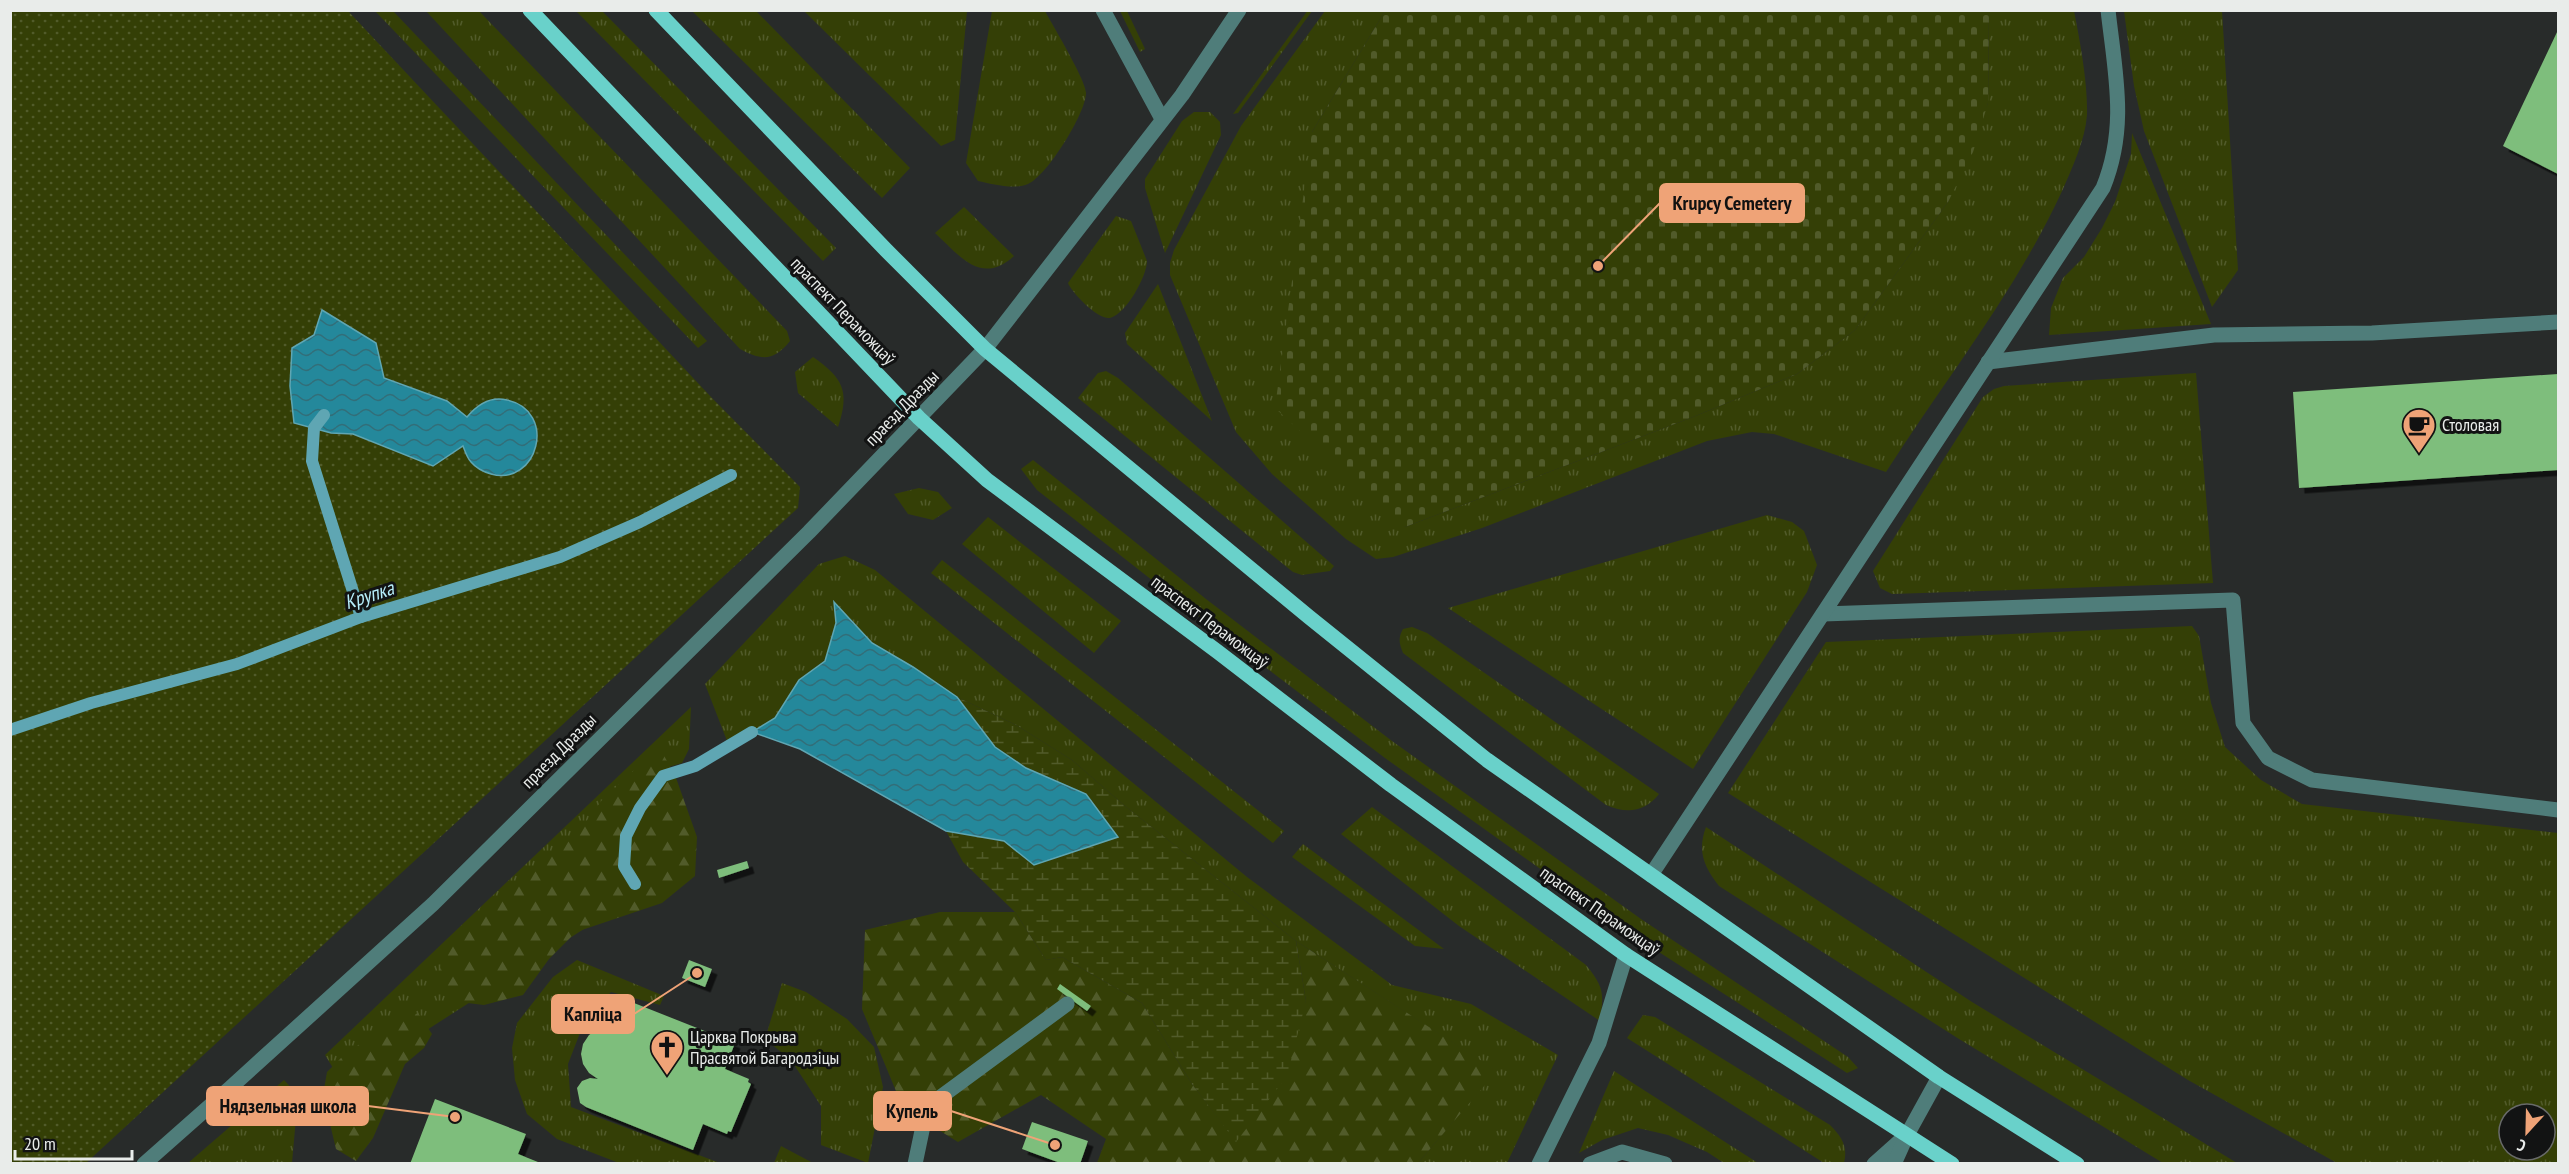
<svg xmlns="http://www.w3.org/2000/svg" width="2569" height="1174" font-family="'PT Sans Narrow',sans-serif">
	<defs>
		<pattern id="grass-tufts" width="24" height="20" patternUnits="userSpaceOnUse" patternTransform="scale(1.5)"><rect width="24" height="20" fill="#343f06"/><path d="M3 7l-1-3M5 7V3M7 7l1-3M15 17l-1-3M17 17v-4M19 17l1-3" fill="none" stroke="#515b2a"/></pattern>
		<pattern id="forest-firs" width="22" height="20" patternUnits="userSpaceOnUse" patternTransform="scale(1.5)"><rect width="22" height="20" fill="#343f06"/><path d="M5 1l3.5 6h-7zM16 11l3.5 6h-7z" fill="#515b2a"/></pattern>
		<pattern id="wetland-marsh" width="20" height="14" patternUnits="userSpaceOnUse" patternTransform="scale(1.5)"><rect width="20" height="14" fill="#343f06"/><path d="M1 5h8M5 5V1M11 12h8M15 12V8" fill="none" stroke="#515b2a"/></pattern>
		<pattern id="cemetery-stones" width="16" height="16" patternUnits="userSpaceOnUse" patternTransform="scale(1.5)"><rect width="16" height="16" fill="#343f06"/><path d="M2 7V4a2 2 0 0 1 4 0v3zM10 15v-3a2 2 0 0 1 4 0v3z" fill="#515b2a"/></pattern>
		<pattern id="park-dots" width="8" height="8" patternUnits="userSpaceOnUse" patternTransform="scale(1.5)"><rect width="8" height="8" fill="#343f06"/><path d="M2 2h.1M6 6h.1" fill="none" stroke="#515b2a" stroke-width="1.8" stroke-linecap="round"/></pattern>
		<pattern id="water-waves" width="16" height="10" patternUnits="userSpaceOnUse" patternTransform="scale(1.5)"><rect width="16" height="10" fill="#24889b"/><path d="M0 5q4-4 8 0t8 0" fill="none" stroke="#326e79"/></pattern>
		<filter id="shadow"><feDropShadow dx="5.5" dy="5.5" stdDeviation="0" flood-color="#0009"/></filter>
	</defs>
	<rect width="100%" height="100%" fill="#282b2a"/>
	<g fill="url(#grass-tufts)" fill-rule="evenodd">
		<polygon points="1308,10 1312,11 1238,113 1233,114"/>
		<polygon points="375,11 393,11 707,341 698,348"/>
		<path d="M 426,11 L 479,11 L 787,331 L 790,341 C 774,361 762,361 740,349 Z"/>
		<polygon points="576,11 602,11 836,248 823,261"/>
		<polygon points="692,11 756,11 910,168 882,198"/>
		<polygon points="804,11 967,11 955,140 941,146"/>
		<path d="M 992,11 L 1045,11 C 1052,24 1087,82 1086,93 C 1086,113 1047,176 1028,184 C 1014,190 992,184 978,181 L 966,163 Z"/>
		<polygon points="1120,11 1127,11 1145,49 1140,52"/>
		<path d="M 1325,11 L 1385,11 L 1312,132 L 1405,527 L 1693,417 L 1797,374 L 1855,330 L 1948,202 L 1988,103 L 1989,11 L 2074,11 C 2080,41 2088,84 2087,115 C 2085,140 2073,166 2063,189 C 2017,290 1946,378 1886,472 L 1774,434 L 1752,432 L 1707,441 L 1482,528 L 1393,557 L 1376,559 L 1346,539 L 1272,474 L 1236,432 L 1170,275 L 1170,263 L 1174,250 L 1241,126 Z"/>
		<polygon points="2124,11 2222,11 2238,270 2212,307 2144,131 2134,86"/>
		<polygon points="1194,112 1210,112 1220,122 1221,135 1165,253 1145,188 1145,179 1182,121"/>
		<polygon points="2132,133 2211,324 2049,335 2051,308 2063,278 2084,257 2102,228 2115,202 2131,154"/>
		<path d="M 964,207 L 1014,256 C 981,286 960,256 935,233 Z"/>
		<path d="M 1116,216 L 1131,221 L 1147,261 C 1147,276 1126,314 1110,318 C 1098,320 1072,293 1068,283 Z"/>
		<polygon points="1158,284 1212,421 1127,344 1125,333"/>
		<path d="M 813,357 C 843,378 850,391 838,427 L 798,393 L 795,372 Z"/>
		<polygon points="1106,371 1118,378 1334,566 1330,571 1302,575 1293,572 1078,398 1098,373"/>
		<polygon points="2196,373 2213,583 1892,594 1880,588 1873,571 1983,397 1994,389 2004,386"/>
		<polygon points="1033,460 1206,599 1392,741 1641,919 1848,1057 1858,1068 1847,1073 1634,936 1385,758 1194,613 1037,490 1021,469"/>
		<polygon points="919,488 938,492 952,508 933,520 908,514 894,494"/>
		<polygon points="1767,515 1792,522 1804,531 1817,565 1807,592 1693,769 1448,608"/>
		<polygon points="988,517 1121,621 1094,653 962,544"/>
		<polygon points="845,556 875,570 1247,877 1392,985 1471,1004 1558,1055 1507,1163 1418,1163 1496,1071 1296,941 1125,806 1072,760 1016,725 957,697 913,667 872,643 835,603 836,623 825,661 799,680 775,718 729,746 705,684 819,564"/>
		<polygon points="942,560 1284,831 1273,843 931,573"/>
		<path d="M 2192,626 L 2199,636 L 2211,703 L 2225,747 L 2261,780 L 2302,804 L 2558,833 L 2558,1163 L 2337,1163 L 2188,1080 L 1728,793 L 1826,642 ZM 2509,1114 L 2545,1114 L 2545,1150 L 2509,1150 Z"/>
		<path d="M 1412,627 L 1427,633 L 1659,794 C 1645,812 1627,814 1606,805 L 1403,653 C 1399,643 1398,638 1403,629 Z"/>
		<polygon points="691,707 689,749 682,763 658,770 615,909 388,1055 341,1081 325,1055"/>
		<path d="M 1372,807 L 1586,965 C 1604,987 1604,994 1600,1021 L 1459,926 L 1341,834 Z"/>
		<path d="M 1706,827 L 1972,1002 L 2237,1163 L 2163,1163 L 1959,1039 L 1719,886 C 1704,867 1697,851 1706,827 Z"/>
		<polygon points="1303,844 1444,949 1415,946 1292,857"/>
		<polygon points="577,960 664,996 660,1005 611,992 585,1020 568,1064 571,1107 720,1163 619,1163 557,1139 527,1114 515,1080 512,1048 517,1023 553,977"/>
		<polygon points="782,983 806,992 847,1019 874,1047 883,1087 868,1163 821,1145 821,1106 791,1060 765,1039"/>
		<path d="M 1643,1015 L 1655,1017 L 1830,1125 C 1842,1137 1848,1147 1844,1163 L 1824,1163 L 1627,1038 Z"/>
		<polygon points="1614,1071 1758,1163 1724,1163 1707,1152 1668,1135 1638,1128 1602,1140 1579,1153"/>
		<polygon points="284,1080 298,1095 292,1163 188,1163"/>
		<polygon points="781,1146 813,1163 814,1163 774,1163"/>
	</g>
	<g fill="url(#forest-firs)">
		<polygon points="659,747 675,775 697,837 695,876 662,903 576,932 549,959 523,995 484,1005 459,1002 439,979 443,949 578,833 602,800"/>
		<polygon points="940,912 1015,912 1046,960 1062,957 1142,1003 1192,1084 1236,1141 1306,1001 1296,941 1497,1071 1418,1163 1097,1163 1106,1139 1041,1095 958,1142 903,1108 862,1009 865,930"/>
		<polygon points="418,1013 432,1034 424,1048 405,1064 373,1138 356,1161 336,1149 323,1095 327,1072 347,1052 386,1028"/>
	</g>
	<polygon fill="url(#wetland-marsh)" points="957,697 1016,725 1072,760 1125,806 1296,941 1306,1001 1287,1076 1236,1142 1192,1084 1142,1003 1062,957 1046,960 1015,912 963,862 946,831 1004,841 1034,865 1086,794 1026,768 995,747"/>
	<polygon fill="url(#cemetery-stones)" points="1385,11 1989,11 1988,103 1973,152 1948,202 1855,330 1797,374 1693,417 1405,527 1275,408 1312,132"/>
	<polygon fill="url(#park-dots)" points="10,11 348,11 712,398 800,487 798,508 86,1163 11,1163"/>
	<g fill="url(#water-waves)" stroke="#5fa6b3" stroke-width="1.5">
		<path d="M 322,310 L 376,343 L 384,378 L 447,401 L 467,417 C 477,405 491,396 507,400 C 558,411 538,487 491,474 C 484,472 476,468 471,462 C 467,458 465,451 463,446 L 433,466 L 353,434 L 331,433 L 294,423 L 290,386 L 292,348 L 314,335 Z"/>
		<polygon points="834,602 872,643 913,667 957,697 995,747 1026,768 1086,794 1118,837 1034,865 1004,841 946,831 800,749 752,732 775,718 799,680 825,661 836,623"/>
	</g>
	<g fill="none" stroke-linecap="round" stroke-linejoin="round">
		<g stroke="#5fa6b3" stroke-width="12">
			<polyline points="324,415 314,428 312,461 361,617"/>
			<polyline points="10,730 91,703 237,664 361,617 560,557 640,522 731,475"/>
			<polyline points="635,884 624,866 626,836 640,808 663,776 695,766 752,732"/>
		</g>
	</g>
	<g fill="#7ebe7b" filter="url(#shadow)">
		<polygon points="2558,30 2558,174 2503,146"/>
		<polygon points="2558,374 2558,470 2299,488 2293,392"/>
		<polygon points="747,861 749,868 719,878 717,870"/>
		<polygon points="689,960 712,969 705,987 682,978"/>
		<polygon points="1060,984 1091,1006 1087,1011 1057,989"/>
		<polygon points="622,1000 629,1001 735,1043 725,1069 749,1079 748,1082 751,1084 731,1132 728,1131 727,1134 703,1124 693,1150 586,1107 580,1103 577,1088 582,1081 590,1078 598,1079 589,1073 583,1064 581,1054 583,1044 589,1035 597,1029 608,1027 617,1030 611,1024 608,1017 609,1009 614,1003"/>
		<polygon points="435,1099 526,1134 518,1154 543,1164 410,1164"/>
		<polygon points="1032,1122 1088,1141 1080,1164 1063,1164 1022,1149"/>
	</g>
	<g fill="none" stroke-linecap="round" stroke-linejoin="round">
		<g stroke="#4f7d7a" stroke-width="15">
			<polyline points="1103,10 1162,119"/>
			<polyline points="1988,362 2214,335 2372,333 2558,322"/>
			<polyline points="1823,614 2233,600 2243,723 2268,758 2312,780 2558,810"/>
			<path d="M 1651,875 L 2103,188 C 2128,127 2115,73 2108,10"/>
			<polyline points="144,1164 230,1088 433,904 809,532 985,349 1182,95 1239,10"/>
			<polyline points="915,1164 927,1107 1067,1004"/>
			<polyline points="1539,1164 1599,1043 1626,955"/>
			<polyline points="1590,1164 1622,1152 1665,1164"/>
			<polyline points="1874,1164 1902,1139"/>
			<polyline points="1894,1164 1907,1135 1939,1077"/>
		</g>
		<g stroke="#69d1ca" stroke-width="15">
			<polyline points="530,10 919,418 987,480 1218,652 1391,785 1626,955 1952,1164"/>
			<polyline points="656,10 886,250 985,349 1309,617 1487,760 1939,1077 2077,1164"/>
		</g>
	</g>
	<defs>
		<symbol id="cafe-pin" viewBox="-11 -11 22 30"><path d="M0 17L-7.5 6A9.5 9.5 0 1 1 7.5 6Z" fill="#efa377" stroke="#121313"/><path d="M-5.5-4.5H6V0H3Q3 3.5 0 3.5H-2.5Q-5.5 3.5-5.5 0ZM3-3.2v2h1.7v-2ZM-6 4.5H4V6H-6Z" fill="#111"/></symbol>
		<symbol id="church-pin" viewBox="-11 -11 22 30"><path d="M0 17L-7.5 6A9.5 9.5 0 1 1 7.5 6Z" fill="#efa377" stroke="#121313"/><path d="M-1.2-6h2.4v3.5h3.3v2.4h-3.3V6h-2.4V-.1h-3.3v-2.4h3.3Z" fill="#111"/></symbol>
	</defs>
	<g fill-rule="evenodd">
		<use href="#cafe-pin" x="2400" y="406" width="38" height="52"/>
		<use href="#church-pin" x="648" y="1028" width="38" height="52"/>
	</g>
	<g text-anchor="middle" stroke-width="6" stroke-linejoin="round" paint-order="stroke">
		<g font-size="18" fill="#e9ecea" stroke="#121313">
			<text transform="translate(843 311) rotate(46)" y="6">праспект Пераможцаў</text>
			<text transform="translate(902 408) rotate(-46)" y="6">праезд Дразды</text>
			<text transform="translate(1210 622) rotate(37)" y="6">праспект Пераможцаў</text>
			<text transform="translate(559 751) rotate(-45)" y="6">праезд Дразды</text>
			<text transform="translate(1600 911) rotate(35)" y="6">праспект Пераможцаў</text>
		</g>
		<g font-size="18" fill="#e9ecea" stroke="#121313" text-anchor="start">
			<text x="2442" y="431">Столовая</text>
			<text x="690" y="1043">Царква Покрыва<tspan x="690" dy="21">Прасвятой Багародзіцы</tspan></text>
		</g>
		<g font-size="20" font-style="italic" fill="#b6edf9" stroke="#121313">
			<text transform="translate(369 595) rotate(-18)" y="7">Крупка</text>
		</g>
	</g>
	<path fill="none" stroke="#efa377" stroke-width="2" d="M1598 266L1660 203M697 973L634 1014M455 1117L368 1106M1055 1145L951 1111"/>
	<g fill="#efa377" stroke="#121313" stroke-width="2">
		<circle cx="1598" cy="266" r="6"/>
		<circle cx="697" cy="973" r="6"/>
		<circle cx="455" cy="1117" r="6"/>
		<circle cx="1055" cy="1145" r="6"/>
	</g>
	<g fill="#efa377" stroke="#efa377" stroke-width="2">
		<rect x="1660" y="184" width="144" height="38" rx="6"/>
		<rect x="552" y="995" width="82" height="38" rx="6"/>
		<rect x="207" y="1087" width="161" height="38" rx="6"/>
		<rect x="874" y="1092" width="77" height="38" rx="6"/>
	</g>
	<g font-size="20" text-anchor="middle" font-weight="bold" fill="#111">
		<text x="1732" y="210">Krupcy Cemetery</text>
		<text x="593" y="1021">Капліца</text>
		<text x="288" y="1113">Нядзельная школа</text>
		<text x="912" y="1118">Купель</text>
	</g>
	<rect width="2569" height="1174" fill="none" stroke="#e9ecea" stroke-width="24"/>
	<g transform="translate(2527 1132) rotate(202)"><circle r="28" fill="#121313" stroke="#686a69" stroke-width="1.5"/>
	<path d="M0-4.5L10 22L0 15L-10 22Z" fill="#efa377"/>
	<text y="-9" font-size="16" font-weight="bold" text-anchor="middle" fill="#e9ecea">С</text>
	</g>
	<path d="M15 1150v9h117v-9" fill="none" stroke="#e9ecea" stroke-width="3"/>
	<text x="24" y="1150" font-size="18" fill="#e9ecea" stroke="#121313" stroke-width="4.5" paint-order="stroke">20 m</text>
</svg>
